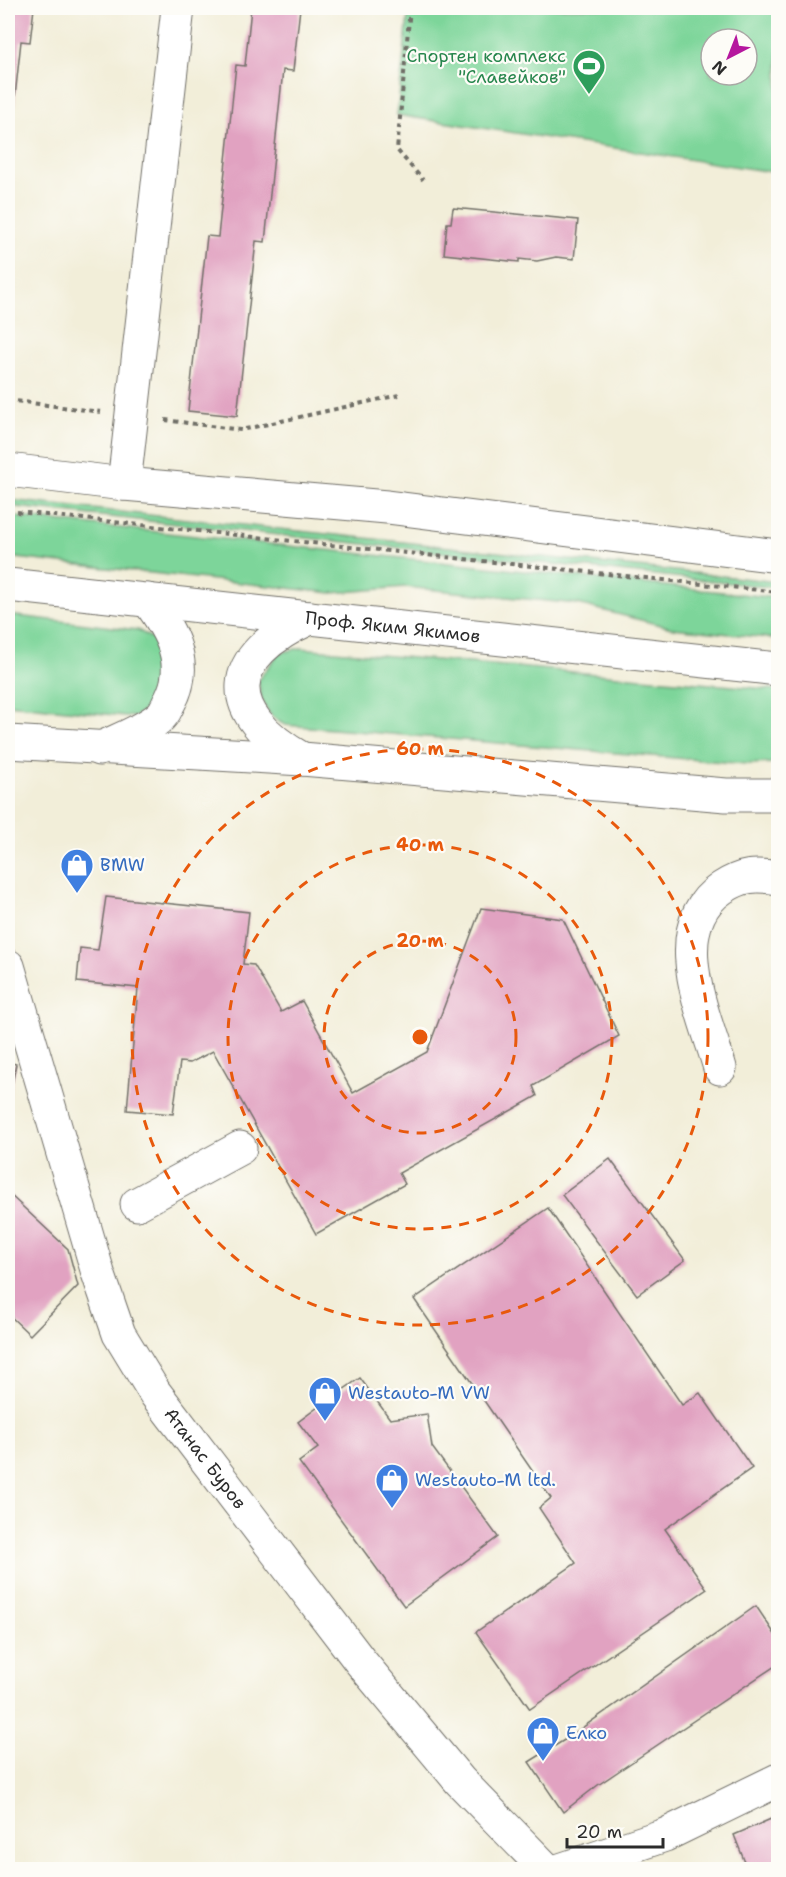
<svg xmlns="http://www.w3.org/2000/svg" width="786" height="1877" font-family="'Shantell Sans',sans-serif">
	<rect width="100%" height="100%" fill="#fdfcf7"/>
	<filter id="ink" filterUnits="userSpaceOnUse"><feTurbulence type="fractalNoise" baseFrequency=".0167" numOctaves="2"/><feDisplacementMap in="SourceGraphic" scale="12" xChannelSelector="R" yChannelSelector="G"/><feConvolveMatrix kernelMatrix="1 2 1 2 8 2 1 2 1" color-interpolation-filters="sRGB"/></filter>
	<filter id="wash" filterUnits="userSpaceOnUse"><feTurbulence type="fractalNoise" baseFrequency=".008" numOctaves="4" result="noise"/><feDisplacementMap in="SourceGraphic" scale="24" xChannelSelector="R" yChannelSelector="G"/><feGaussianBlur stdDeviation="1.35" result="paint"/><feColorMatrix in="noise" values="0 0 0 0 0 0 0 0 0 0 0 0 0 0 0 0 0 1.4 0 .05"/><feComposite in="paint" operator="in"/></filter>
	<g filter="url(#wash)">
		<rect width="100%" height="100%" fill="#f2eed9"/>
		<g fill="#7dd59a" stroke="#548062" stroke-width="1.5" fill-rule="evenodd">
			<path d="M 409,8 L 778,8 L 778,173 L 397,115 ZM 711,39 L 747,39 L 747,75 L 711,75 Z"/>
			<polygon points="8,500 778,582 778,588 8,506"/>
			<polygon points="8,516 778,598 778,639 672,628 578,604 405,587 332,593 8,557"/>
			<polygon points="8,615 138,630 158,642 166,653 166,693 135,717 8,704"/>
			<path d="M 300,648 L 778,690 L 778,763 L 747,764 L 285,725 C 264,715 261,701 258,680 L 279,653 Z"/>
		</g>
		<g id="blocks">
			<g fill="#e1a2c1">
				<polygon points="8,8 34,8 30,42 21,41 9,153"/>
				<polygon points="251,8 300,8 293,71 283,70 265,242 256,241 237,416 188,411 207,236 218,237 236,65 245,66"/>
				<polygon points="453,208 578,220 574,259 556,257 537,261 519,259 519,262 444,254 447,223 451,223"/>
				<polygon points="106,897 249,912 243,964 254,965 281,1012 302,1001 353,1093 427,1052 481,908 563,919 619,1036 533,1086 537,1096 399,1173 405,1184 316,1234 213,1051 190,1063 180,1062 173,1114 127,1110 138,988 77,982 80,948 98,950"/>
				<polygon points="8,1062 16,1064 9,1100 8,1100"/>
				<polygon points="610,1159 685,1260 637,1295 562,1195"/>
				<polygon points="8,1193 68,1249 78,1286 30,1335 8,1314"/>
				<polygon points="548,1208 682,1405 700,1393 752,1468 665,1529 707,1589 530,1709 476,1632 576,1563 539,1508 551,1498 414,1299"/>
				<polygon points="360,1378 390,1419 427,1414 432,1447 498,1537 404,1606 299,1462 318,1448 298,1422 322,1404 318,1401 333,1391 337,1394"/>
				<polygon points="756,1606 778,1639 778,1664 598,1785 563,1812 529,1762 566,1739"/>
				<polygon points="778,1816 778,1862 761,1870 748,1870 734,1835"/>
			</g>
		</g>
	</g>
	<g filter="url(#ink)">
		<use href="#blocks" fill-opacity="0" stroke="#716f68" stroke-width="1.5"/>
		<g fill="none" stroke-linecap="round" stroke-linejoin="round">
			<defs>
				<g id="minor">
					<polyline points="8,470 124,484 387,507 778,556"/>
					<polyline points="124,484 178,8"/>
					<path id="s1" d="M 8,966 L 98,1273 L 119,1334 L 155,1393 L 360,1661 L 460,1781 L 547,1870"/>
					<path d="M 720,1068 C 705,1015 663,928 722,888 C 742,875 755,874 778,878"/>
					<polyline points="137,1204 240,1148"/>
					<polyline points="560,1870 665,1835 778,1780"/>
				</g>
				<g id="highway">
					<path id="s2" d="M 8,585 L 778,669"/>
					<polyline points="8,742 302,759 726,795 778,795"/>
					<path d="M 99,749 C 118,740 144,731 160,717 C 165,713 167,706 170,701 C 190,664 171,631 148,600"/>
					<path d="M 302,759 C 220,712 224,656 310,618"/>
				</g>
			</defs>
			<use href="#minor" stroke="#716f68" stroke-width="35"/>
			<use href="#highway" stroke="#716f68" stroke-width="35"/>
			<g stroke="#716f68" stroke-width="4" stroke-dasharray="4.5 4.5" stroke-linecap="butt">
				<polyline points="410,8 397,150 423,180"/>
				<polyline points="8,400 101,412"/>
				<polyline points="165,420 241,430 399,395"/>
				<polyline points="8,511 778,592"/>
			</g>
			<use href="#minor" stroke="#fff" stroke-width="33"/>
			<use href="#highway" stroke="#fff" stroke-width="33"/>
		</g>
	</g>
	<g fill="none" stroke="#e8590c" stroke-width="3" stroke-dasharray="10 8">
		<circle cx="420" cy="1037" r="96"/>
		<circle cx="420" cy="1037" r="192"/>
		<circle cx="420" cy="1037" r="288"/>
	</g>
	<defs>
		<symbol id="stadium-pin" viewBox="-11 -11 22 30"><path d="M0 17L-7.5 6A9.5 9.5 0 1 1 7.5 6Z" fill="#2e9e5b" stroke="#fdfcf7"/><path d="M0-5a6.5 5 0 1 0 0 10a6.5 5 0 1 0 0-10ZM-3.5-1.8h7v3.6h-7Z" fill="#fff"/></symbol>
		<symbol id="shop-pin" viewBox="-11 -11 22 30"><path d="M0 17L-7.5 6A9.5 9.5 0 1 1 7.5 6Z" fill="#3f7fe0" stroke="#fdfcf7"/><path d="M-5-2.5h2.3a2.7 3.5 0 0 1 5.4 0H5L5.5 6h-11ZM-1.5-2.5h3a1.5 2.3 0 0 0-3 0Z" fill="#fff"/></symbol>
	</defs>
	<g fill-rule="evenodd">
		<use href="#stadium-pin" x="570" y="47" width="38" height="52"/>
		<use href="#shop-pin" x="58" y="846" width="38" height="52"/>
		<use href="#shop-pin" x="306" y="1374" width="38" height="52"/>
		<use href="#shop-pin" x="373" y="1461" width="38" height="52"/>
		<use href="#shop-pin" x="524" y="1714" width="38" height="52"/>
	</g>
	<g text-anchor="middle" stroke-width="4.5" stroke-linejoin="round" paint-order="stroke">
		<g font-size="18" fill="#27864d" stroke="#fdfcf7" text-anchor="end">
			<text x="566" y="62">Спортен комплекс<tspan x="566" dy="21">"Славейков"</tspan></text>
		</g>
		<g font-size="18" fill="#2b2b2b" stroke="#fdfcf7">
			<text dy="6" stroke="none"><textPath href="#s2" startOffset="387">Проф. Яким Якимов</textPath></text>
			<text dy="6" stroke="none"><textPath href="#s1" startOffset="536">Атанас Буров</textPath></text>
		</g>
		<g font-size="18" fill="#366cbe" stroke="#fdfcf7" text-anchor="start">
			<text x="100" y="871">BMW</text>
			<text x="348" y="1399">Westauto-M VW</text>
			<text x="415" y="1486">Westauto-M ltd.</text>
			<text x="566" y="1739">Елко</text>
		</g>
	</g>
	<circle cx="420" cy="1037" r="9" fill="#e8590c" stroke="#fdfcf7" stroke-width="3"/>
	<g font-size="18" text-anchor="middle" font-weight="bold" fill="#e8590c" stroke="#fdfcf7" stroke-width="4.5" stroke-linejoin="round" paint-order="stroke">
		<text x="420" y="755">60 m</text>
		<text x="420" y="851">40 m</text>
		<text x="420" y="947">20 m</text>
	</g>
	<rect width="786" height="1877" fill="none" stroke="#fdfcf7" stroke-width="30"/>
	<g transform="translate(729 57) rotate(222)"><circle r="28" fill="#fdfcf7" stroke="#a9a8a5" stroke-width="1.5"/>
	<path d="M0-4.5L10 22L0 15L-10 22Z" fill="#b5179e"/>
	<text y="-9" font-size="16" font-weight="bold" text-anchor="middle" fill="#2b2b2b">N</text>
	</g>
	<path d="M567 1838v9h96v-9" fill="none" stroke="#2b2b2b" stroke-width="3"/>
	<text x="576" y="1838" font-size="18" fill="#2b2b2b" stroke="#fdfcf7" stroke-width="4.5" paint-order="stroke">20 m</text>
</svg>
